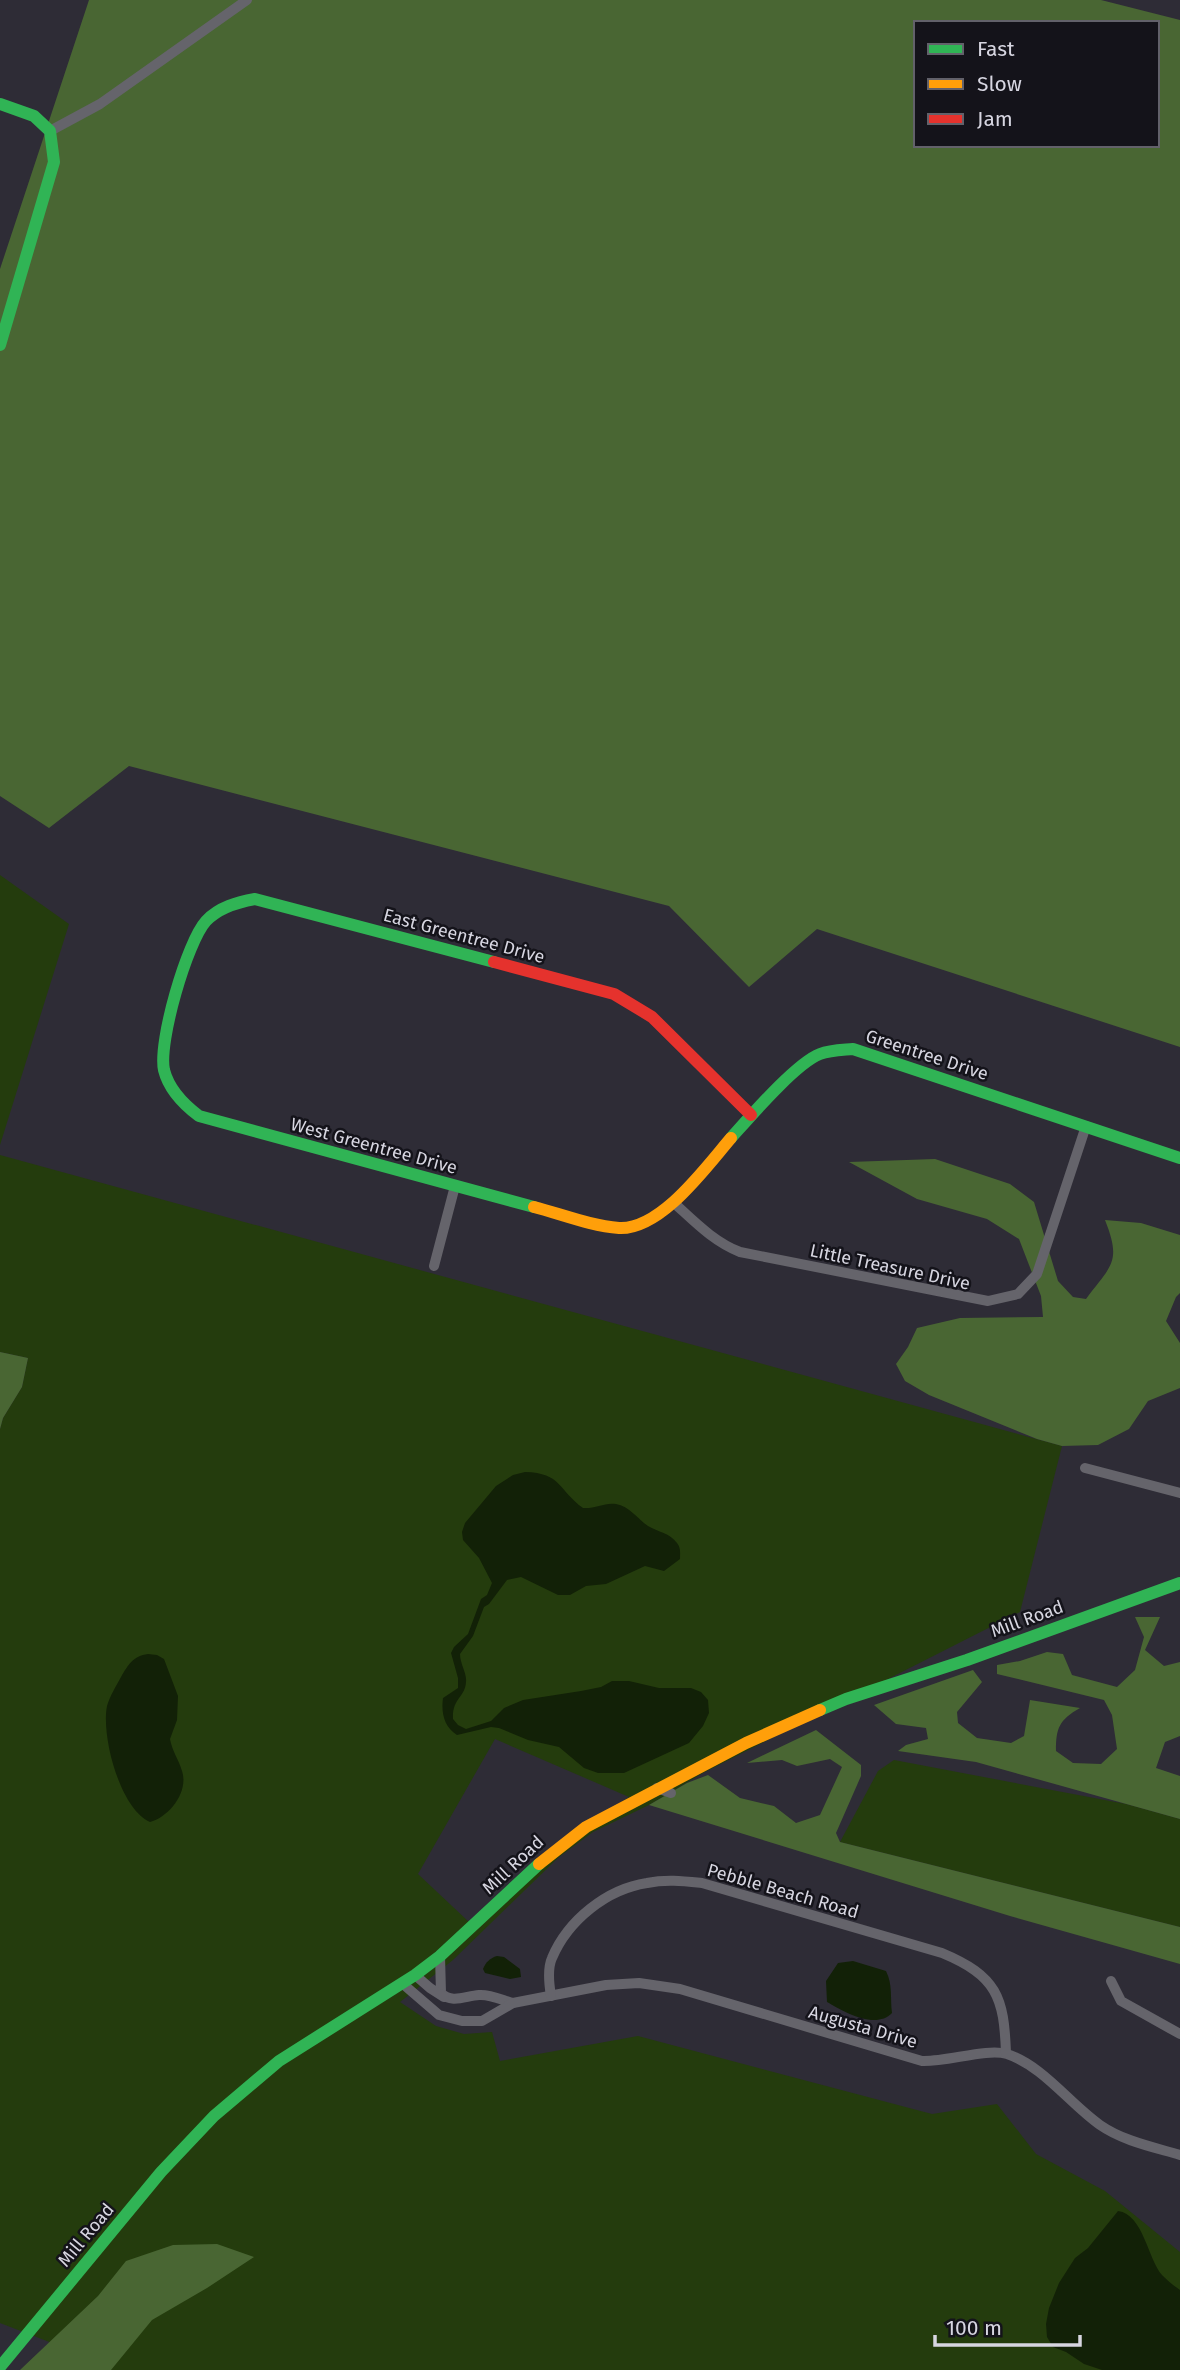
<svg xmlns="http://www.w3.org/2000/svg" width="1180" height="2370" font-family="'Fira Sans',sans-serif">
	<rect width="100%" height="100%" fill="#2e2c36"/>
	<g fill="#243c0d" fill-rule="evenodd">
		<polygon points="0,875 69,924 0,1145"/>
		<path d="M 0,1155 L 1062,1446 L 1020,1612 L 703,1773 L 649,1805 L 593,1832 L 559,1857 L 453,1960 L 400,2002 L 436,2026 L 464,2034 L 492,2032 L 500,2061 L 638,2036 L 932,2114 L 997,2104 L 1036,2154 L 1105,2191 L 1180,2252 L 1180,2370 L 55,2370 L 52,2343 L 0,2323 L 0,1429 L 3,1418 L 22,1387 L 28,1358 L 0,1352 ZM 495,1739 L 629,1797 L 557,1844 L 469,1922 L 418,1874 Z"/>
		<polygon points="894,1760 1126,1804 1180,1819 1180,1927 840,1842 878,1771"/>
	</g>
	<g fill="#496633" fill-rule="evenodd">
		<path d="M 89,0 L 1101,0 L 1180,20 L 1180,1047 L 817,929 L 749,987 L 669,906 L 129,766 L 49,828 L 0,796 L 0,269 ZM 916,23 L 1157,23 L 1157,145 L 916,145 Z"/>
		<path d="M 935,1159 L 1010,1184 L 1034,1202 L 1058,1281 L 1073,1297 L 1086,1299 C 1111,1265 1122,1263 1105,1220 L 1141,1223 L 1180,1235 L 1180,1293 L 1176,1297 L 1166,1321 L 1180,1343 L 1180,1388 L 1148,1401 L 1129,1429 L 1098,1445 L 1062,1446 L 1037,1439 L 929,1395 L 905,1381 L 896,1364 L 908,1347 L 917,1328 L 960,1318 L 1043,1317 L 1041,1296 L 1019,1239 L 987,1219 L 917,1199 L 849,1162 Z"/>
		<polygon points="0,1352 28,1358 22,1387 3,1418 0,1429"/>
		<path d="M 1135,1617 L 1160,1617 L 1145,1650 L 1164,1666 L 1180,1662 L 1180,1736 L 1165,1742 L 1156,1768 L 1180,1776 L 1180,1819 L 976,1762 L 898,1751 L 906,1745 L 928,1739 L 926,1728 L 896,1724 L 874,1705 L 973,1670 L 982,1682 L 957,1712 L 958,1723 L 977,1738 L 1011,1743 L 1024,1736 L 1030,1700 L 1080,1708 C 1059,1720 1056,1728 1056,1751 L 1073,1763 L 1101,1764 L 1117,1749 L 1112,1715 L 1104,1700 L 997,1674 L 997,1665 L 1020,1661 L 1047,1652 L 1063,1654 L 1072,1675 L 1117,1687 L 1135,1670 L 1144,1637 Z"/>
		<polygon points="816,1730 861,1765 861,1776 836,1833 840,1842 1180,1927 1180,1964 1010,1916 649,1805 687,1783 708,1775 740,1798 774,1806 796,1823 820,1815 842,1767 830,1759 797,1766 782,1760 747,1763"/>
		<polygon points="217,2244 254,2257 207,2288 152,2320 111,2370 20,2370 98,2296 126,2261 173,2245"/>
	</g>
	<g fill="#122107">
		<path d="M 525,1472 C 562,1473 558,1490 583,1508 C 595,1509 605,1502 616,1504 C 629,1506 638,1519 648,1526 C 658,1532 670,1533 677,1543 C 681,1548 680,1553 680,1559 L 664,1571 L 645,1566 L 606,1584 L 586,1586 L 570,1595 L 558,1595 L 521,1577 L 507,1580 L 489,1604 L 484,1607 L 473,1636 L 460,1654 C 460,1664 467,1673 466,1682 C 465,1698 452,1698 453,1719 L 458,1725 L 466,1729 L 491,1721 L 504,1708 L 523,1700 L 581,1691 L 601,1687 L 612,1681 L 629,1681 L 659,1688 L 691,1688 L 701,1692 L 708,1700 L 709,1713 L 703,1726 L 689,1743 L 624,1773 L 598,1773 L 584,1768 L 559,1747 L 528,1740 L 499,1728 L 491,1727 L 457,1735 C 444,1727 441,1713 443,1698 L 458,1688 L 458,1678 L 451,1653 L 454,1647 L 468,1634 L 481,1599 L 487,1595 L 492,1583 L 479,1558 L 463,1540 L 462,1532 L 465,1523 L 496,1486 L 513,1475 Z"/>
		<path d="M 148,1654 L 157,1655 L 164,1659 L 178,1696 L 177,1720 L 170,1739 C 172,1751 179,1760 182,1771 C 189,1792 169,1817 150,1822 C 120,1809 101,1736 107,1706 C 110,1696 116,1686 121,1677 C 128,1665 133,1656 148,1654 Z"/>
		<path d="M 497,1956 L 504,1957 L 520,1969 L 521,1977 L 510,1979 L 485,1973 L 483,1969 C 486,1962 490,1958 497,1956 Z"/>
		<path d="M 853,1961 L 886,1971 C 893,1985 890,1998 892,2013 C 876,2030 844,2012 827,2002 L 826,1981 L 838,1963 Z"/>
		<path d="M 1118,2211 C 1143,2214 1148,2259 1162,2275 C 1167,2280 1174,2286 1180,2290 L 1180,2370 L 1102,2370 L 1084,2364 L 1066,2352 L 1053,2347 L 1047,2337 L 1046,2324 L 1049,2308 L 1059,2283 L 1075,2258 L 1088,2248 Z"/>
	</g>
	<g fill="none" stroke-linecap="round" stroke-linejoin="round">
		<g stroke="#65646b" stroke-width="10">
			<polyline points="50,131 100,104 247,0"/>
			<path d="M 674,1203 C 695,1222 714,1242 740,1252 L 988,1301 L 1018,1294 L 1037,1274 L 1086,1126"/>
			<polyline points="434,1266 455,1186"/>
			<polyline points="1085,1468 1180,1493"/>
			<polyline points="657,1788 671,1793"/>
			<path d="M 440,1956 L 441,1993 C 452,2004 465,1996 479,1995 C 490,1994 502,2000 513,2003"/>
			<polyline points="415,1975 430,1988 444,1997"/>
			<polyline points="1111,1981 1121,2001 1180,2034"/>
			<path d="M 403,1984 L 439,2015 L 462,2021 L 482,2021 L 513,2003 L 606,1985 L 639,1983 L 680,1989 L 922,2061 C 947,2062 987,2048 1007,2054 C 1043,2066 1069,2103 1100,2125 C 1123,2141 1153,2147 1180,2155"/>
			<path d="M 551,1996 C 549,1984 547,1969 552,1958 C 568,1920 607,1889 647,1883 C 666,1879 683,1881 702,1883 L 942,1953 C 997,1976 1004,1997 1006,2053"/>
		</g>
		<g stroke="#30b455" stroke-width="12">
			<polyline points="0,104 34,116 50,131 54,162 0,345"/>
			<path d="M 494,962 L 255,899 C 238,902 219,907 206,921 C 187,942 158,1042 164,1070 C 169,1090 183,1104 199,1116 L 534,1207"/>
			<path d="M 731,1138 C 749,1118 796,1063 820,1054 C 830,1050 842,1050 853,1049 L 1180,1158"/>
			<polyline points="820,1710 846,1699 967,1660 1180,1583"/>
			<polyline points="0,2367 161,2172 214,2116 279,2061 415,1975 440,1956 539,1864"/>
		</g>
		<g stroke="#ff9f0a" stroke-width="12">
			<path d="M 534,1207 C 561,1214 591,1226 619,1228 C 661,1230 706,1167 731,1138"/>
			<polyline points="539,1864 586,1827 746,1743 820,1710"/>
		</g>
		<polyline stroke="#e5322d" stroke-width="12" points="494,962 614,994 652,1017 751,1115"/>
	</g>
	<g text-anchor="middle" stroke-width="5" stroke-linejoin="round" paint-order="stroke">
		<g font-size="18" fill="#d7d6e1" stroke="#14131a">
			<text transform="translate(464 936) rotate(15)" y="6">East Greentree Drive</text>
			<text transform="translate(927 1055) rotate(18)" y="6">Greentree Drive</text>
			<text transform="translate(374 1146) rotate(15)" y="6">West Greentree Drive</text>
			<text transform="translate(890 1267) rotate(12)" y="6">Little Treasure Drive</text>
			<text transform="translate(1027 1619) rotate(-20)" y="6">Mill Road</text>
			<text transform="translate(513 1865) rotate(-43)" y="6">Mill Road</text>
			<text transform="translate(783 1891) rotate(16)" y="6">Pebble Beach Road</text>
			<text transform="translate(863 2027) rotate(16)" y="6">Augusta Drive</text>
			<text transform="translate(86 2235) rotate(-50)" y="6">Mill Road</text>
		</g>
	</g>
	<rect x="914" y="21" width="245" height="126" fill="#14131a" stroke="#62616a" stroke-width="2"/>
	<rect x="928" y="44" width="35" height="10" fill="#30b455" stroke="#62616a" stroke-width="2"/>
	<text x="977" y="56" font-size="21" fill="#d7d6e1">Fast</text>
	<rect x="928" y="79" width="35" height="10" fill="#ff9f0a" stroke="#62616a" stroke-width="2"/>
	<text x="977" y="91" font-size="21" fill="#d7d6e1">Slow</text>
	<rect x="928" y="114" width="35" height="10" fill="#e5322d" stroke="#62616a" stroke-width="2"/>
	<text x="977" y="126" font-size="21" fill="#d7d6e1">Jam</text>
	<path d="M935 2335v10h145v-10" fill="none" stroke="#d7d6e1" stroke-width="3.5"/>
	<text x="946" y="2335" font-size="21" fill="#d7d6e1" stroke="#14131a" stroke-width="5" paint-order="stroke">100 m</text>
</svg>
